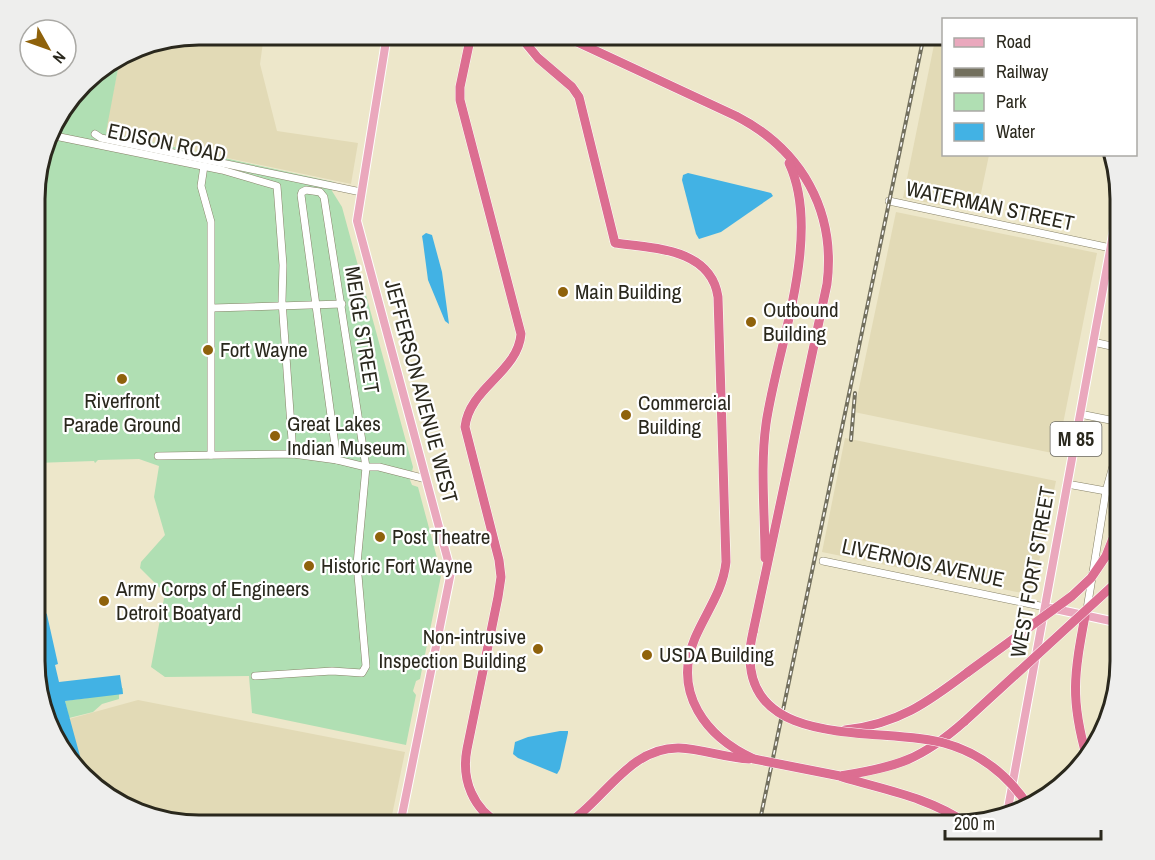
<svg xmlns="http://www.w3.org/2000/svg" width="1155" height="860" font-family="'Archivo Narrow',sans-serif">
	<rect width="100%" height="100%" fill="#ede7ca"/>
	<g fill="#e2dab6">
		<polygon points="199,35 264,35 260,64 277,131 358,143 351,184 105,132 118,69 106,66 146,43"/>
		<polygon points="936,35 943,35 944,154 989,155 977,212 903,198"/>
		<polygon points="896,212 1097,253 1057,454 854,412"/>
		<polygon points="845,438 1056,481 1032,595 822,552"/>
		<polygon points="138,700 405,752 390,825 189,825 136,813 91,785 86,778 69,719"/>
	</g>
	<g fill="#b0dfb3">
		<polygon points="106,66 118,69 106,132 334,182 332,191 342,207 413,467 410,480 412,485 418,487 440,569 438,575 441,576 420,679 416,681 413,691 416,695 406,745 252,713 249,676 165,677 151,667 165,593 140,568 141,562 165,535 154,497 159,466 139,459 98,460 95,463 94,461 35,463 36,177 56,117 91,75"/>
		<polygon points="123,688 123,694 119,694 119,699 102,704 93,712 69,718 65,701 87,698"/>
	</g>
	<g fill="#42b2e4">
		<polygon points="688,173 771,193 773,196 721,232 699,239 696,234 682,180 683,175"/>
		<polygon points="426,233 432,235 442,272 449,324 445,321 428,280 423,242 422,236"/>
		<polygon points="35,561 58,664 55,665 59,682 120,675 123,694 65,701 86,778 52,734 35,672"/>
		<polygon points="560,731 568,731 568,733 560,769 557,774 518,758 513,754 515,742 528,737"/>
	</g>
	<polygon fill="#ede7ca" points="35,558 38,561 48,604 48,614 44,613 41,605 35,577"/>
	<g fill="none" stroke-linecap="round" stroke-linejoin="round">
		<defs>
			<g id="minor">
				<polyline points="95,134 101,138 361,192"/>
				<polyline points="50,135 222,170 277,186 283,265 282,301 293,454"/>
				<polyline points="204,166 201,186 211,222 211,455"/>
				<polyline points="889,201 1120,250"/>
				<polyline points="212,308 342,304"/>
				<polyline points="1093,342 1120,348"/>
				<polyline points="1080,414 1120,422"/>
				<polyline points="158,456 293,454 337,460 366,467 379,467 426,479"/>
				<polyline points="1067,484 1106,491"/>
				<polyline points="823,561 1045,607"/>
				<polyline points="1087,609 1106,491 1120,441"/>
				<polyline points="255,676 332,671 362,673 366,666 357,564 366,467 324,197 320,192 306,190 302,192 301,195 337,460"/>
			</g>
			<g id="major">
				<polyline points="387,35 357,221 451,572 400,825"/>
				<polyline points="1051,608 1120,623"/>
				<polyline points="1007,814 1120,196"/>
			</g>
			<g id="highway">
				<path d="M 471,35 L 460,87 L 460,100 L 521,334 C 518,372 469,388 465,427 L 499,560 L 501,577 L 498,597 L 467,749 C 461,780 473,809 501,825"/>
				<path d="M 519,35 L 538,58 L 572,87 L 579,97 L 615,243 C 652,248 711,248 718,297 L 726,562 C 723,591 706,612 695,638 C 672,693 706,737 754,759"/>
				<path d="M 562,35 L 736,116 C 802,150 836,211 827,284 L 753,632"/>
				<polyline points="1106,556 1120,521"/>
				<path d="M 765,558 C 765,513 760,468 766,424 C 777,347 823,236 789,163"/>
				<path d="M 1085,616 C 1074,675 1070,699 1087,758"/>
				<path d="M 845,730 C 898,724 927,703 968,672"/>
				<path d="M 840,776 C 897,767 921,760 965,721"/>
				<path d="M 842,777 C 885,790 928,797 966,823"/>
				<path d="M 566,825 C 604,801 629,747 679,748 C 703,749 726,758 749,759"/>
			</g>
		</defs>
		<use href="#minor" stroke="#878268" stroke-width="8"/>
		<use href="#major" stroke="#fff" stroke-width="10"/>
		<use href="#highway" stroke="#fff" stroke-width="10"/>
		<use href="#minor" stroke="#fff" stroke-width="7"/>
		<use href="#major" stroke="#eaa8bd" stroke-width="8"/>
		<use href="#highway" stroke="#dc6e91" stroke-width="9"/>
		<defs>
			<g id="rail">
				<polyline points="851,440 855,393"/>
				<polyline points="759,825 924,35"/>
			</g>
		</defs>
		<use href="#rail" stroke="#73705e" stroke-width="4"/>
		<use href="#rail" stroke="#fff" stroke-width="1.5" stroke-dasharray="4.5" stroke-linecap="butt"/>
		<defs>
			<g id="highway-bridge">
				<path d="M 753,632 C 751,641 749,650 750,659 C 752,751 886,726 944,743 C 981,753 1009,776 1030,808"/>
				<polyline points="968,672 1072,596 1091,578 1106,556"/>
				<polyline points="965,721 1120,579"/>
				<polyline points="754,759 840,776"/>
			</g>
		</defs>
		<use href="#highway-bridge" stroke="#fff" stroke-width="10" stroke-linecap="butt"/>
		<use href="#highway-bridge" stroke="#dc6e91" stroke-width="9"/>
	</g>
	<g fill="#8f620b" stroke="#fff" stroke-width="2">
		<circle cx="563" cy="292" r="6"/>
		<circle cx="751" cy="322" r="6"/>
		<circle cx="208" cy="350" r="6"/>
		<circle cx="122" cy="379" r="6"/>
		<circle cx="626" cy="415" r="6"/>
		<circle cx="275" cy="436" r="6"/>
		<circle cx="380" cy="537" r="6"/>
		<circle cx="309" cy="566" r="6"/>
		<circle cx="104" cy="601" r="6"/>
		<circle cx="538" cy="649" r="6"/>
		<circle cx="647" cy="655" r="6"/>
	</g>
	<g text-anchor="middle" stroke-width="4.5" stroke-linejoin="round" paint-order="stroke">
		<rect fill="#fff" stroke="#6a6861" stroke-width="1.5" x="1050.5" y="422" width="51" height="34" rx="4.5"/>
		<g font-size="20" font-weight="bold" fill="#2a281d">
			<text x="1076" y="446">M 85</text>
		</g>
		<g font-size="21" fill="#2a281d" stroke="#fff">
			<text transform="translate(167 143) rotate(12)" y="7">EDISON ROAD</text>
			<text transform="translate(990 206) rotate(12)" y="7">WATERMAN STREET</text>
			<text transform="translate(362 330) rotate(81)" y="7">MEIGE STREET</text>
			<text transform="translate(421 391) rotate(75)" y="7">JEFFERSON AVENUE WEST</text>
			<text transform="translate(923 563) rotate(12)" y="7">LIVERNOIS AVENUE</text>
			<text transform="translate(1033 572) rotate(-80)" y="7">WEST FORT STREET</text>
		</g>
		<g font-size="21" fill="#2a281d" stroke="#fff" text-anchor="start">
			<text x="575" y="299">Main Building</text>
			<text x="763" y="317">Outbound<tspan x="763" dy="24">Building</tspan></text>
			<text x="220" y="357">Fort Wayne</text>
			<text x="122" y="408" text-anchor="middle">Riverfront<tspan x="122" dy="24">Parade Ground</tspan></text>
			<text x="638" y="410">Commercial<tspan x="638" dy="24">Building</tspan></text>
			<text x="287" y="431">Great Lakes<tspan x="287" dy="24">Indian Museum</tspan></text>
			<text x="392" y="544">Post Theatre</text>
			<text x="321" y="573">Historic Fort Wayne</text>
			<text x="116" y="596">Army Corps of Engineers<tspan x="116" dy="24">Detroit Boatyard</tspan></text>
			<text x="526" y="644" text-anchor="end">Non-intrusive<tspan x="526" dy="24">Inspection Building</tspan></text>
			<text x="659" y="662">USDA Building</text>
		</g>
	</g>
	<path d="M0 0H1155V860H0ZM199 45H956A154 154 0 0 1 1110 199V661A154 154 0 0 1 956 815H199A154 154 0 0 1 45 661V199A154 154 0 0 1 199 45Z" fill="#eeeeed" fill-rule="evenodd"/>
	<path fill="none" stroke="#2a281d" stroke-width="3" d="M199 45H956A154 154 0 0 1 1110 199V661A154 154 0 0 1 956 815H199A154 154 0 0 1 45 661V199A154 154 0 0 1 199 45Z"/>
	<rect x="942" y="18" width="195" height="138" fill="#ffffff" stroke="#aaa9a5" stroke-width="1.5"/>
	<rect x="954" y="38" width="30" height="9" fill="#eaa8bd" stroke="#aaa9a5" stroke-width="1.5"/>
	<text x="996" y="48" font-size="18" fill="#2a281d">Road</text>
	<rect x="954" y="68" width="30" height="9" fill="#73705e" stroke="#aaa9a5" stroke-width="1.5"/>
	<text x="996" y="78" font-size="18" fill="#2a281d">Railway</text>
	<rect x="954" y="93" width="30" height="18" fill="#b0dfb3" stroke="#aaa9a5" stroke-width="1.5"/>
	<text x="996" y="108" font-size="18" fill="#2a281d">Park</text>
	<rect x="954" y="123" width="30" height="18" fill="#42b2e4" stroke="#aaa9a5" stroke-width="1.5"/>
	<text x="996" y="138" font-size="18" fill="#2a281d">Water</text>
	<g transform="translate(48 48) rotate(130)"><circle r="28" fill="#ffffff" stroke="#aaa9a5" stroke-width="1.5"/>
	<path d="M0-4.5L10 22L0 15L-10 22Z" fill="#8f620b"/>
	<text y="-9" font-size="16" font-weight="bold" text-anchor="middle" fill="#2a281d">N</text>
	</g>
	<path d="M945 830v9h156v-9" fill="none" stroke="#2a281d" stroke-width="3"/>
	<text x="954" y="830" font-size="18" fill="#2a281d" stroke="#ffffff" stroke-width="4.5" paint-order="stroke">200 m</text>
</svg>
